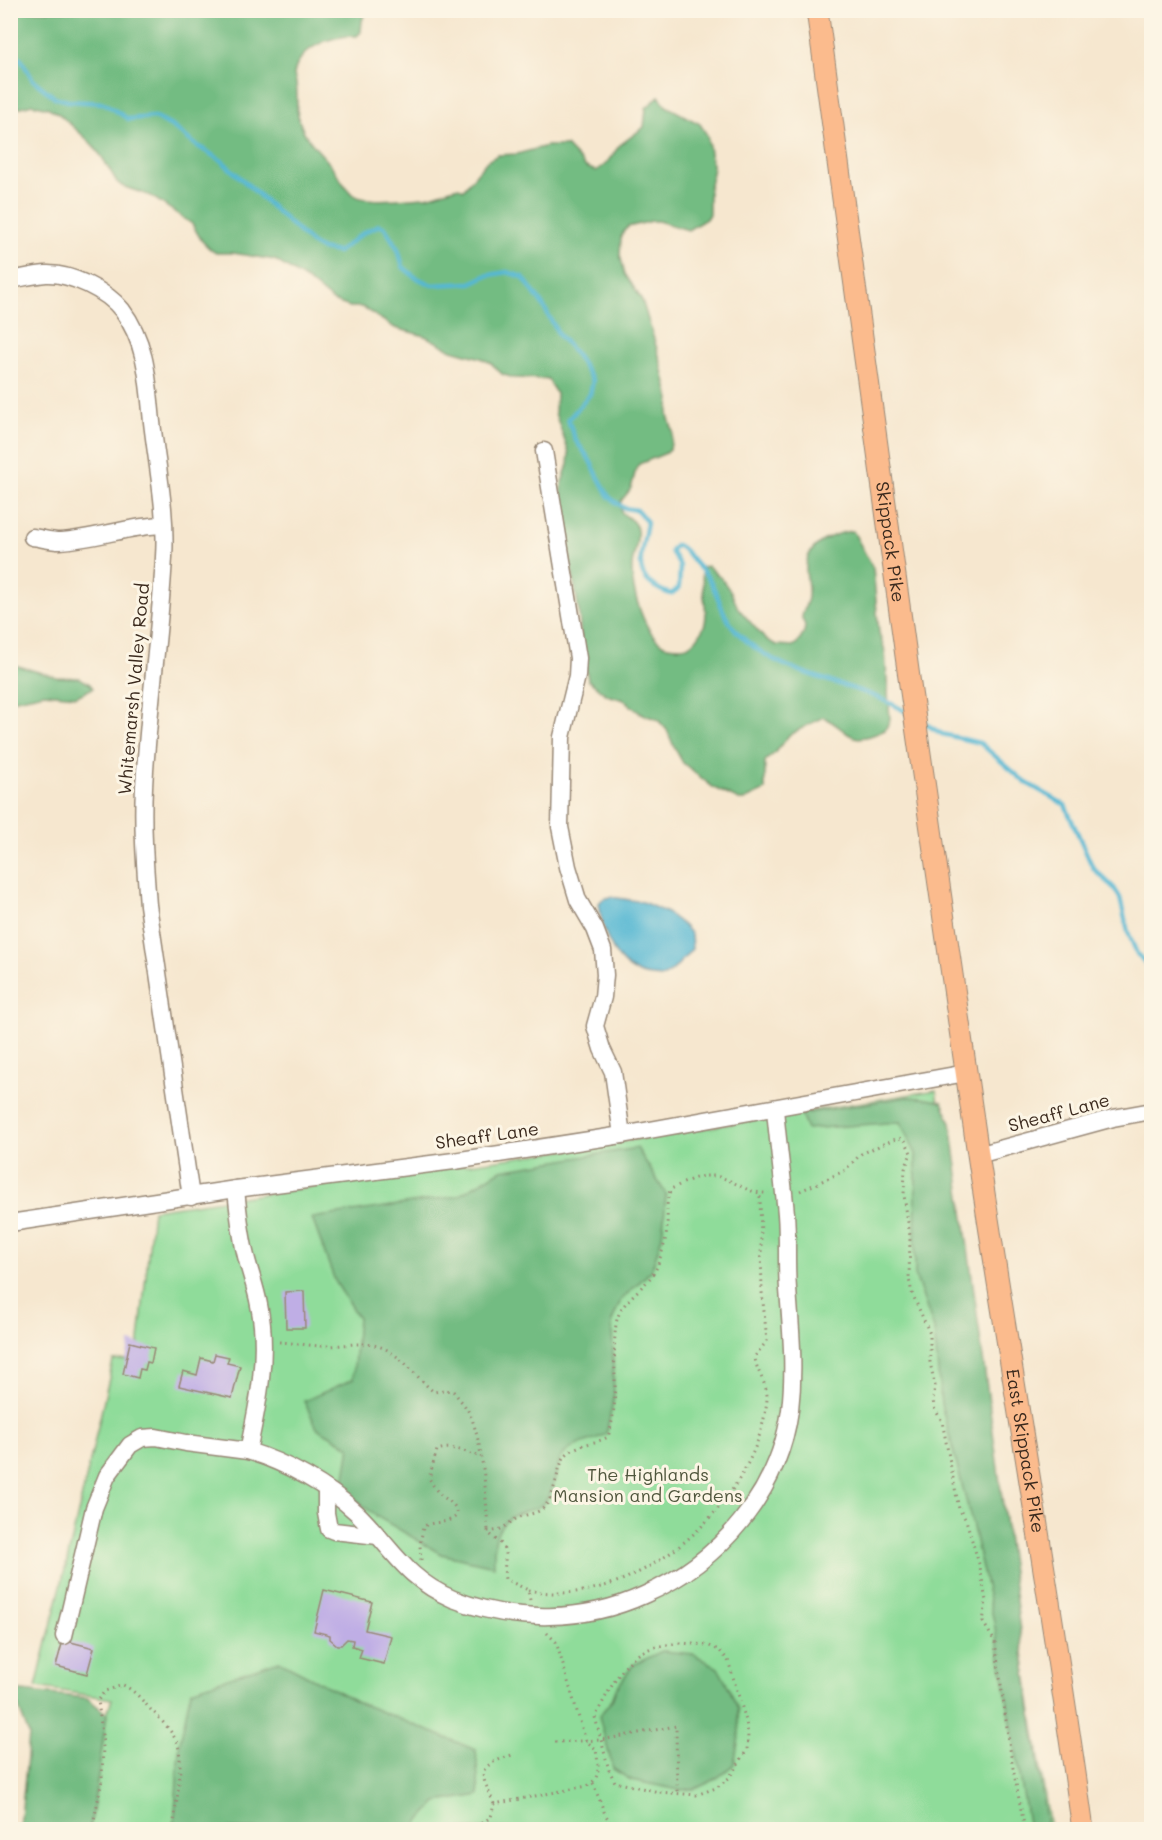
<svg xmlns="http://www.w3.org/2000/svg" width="1162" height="1840" font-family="Mali,sans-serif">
	<rect width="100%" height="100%" fill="#fcf5e5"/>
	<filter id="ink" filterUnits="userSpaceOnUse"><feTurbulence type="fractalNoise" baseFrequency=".0167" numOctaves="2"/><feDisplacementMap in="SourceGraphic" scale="12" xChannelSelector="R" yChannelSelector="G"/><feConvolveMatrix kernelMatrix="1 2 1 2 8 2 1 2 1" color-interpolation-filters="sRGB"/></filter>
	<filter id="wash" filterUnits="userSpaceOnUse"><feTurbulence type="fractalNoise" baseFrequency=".008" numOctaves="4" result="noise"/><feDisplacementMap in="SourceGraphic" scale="24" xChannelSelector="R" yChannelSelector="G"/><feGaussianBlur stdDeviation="1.35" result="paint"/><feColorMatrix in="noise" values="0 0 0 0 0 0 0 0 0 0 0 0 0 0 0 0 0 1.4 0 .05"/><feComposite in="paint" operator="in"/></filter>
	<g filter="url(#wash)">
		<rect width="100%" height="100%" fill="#f6e7cf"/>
		<polygon fill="#8fdc9a" stroke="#65835c" stroke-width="1.5" points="936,1090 1050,1829 90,1829 107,1714 112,1699 36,1687 67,1561 113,1361 137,1359 153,1210 608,1144"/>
		<g fill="#73bc82" stroke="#577350" stroke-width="1.5">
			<path d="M 366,10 L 362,21 L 361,32 L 357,36 C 332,35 298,47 294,75 C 301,94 292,107 302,128 C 309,144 323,154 333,168 C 339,176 344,187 352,194 C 364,204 408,198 424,197 C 436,196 447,189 459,187 L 463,190 L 487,161 L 498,155 L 517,154 L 547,146 L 566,146 L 586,167 L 596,171 L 605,165 L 620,145 L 644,127 L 646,108 L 659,96 L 666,106 L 700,124 L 707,135 L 713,171 L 709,189 L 709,214 L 706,219 L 688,230 L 658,221 L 652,221 L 628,227 L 623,232 L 621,238 L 620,255 L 625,274 L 642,300 L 660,359 L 670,399 L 668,415 L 673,432 L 670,449 L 666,453 L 639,464 C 634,471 634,480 631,488 C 626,498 616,500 622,513 C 628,518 636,522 637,530 C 639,543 633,553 632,566 C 631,588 643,633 664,645 C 669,647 676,647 682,647 C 693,646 700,636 704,626 C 710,613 699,585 703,567 L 708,566 L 721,578 L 731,592 L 738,608 L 765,639 L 776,645 L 793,646 C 799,643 804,635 805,627 C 805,623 803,622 802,618 C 802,611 808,603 808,596 C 809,586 806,577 806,568 C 806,544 834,533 853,531 L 873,568 L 879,633 L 885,651 L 890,720 L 885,730 C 847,748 852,731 823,717 L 789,735 L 776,752 L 765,761 L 765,790 L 744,800 L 739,800 L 714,788 L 683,763 L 674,747 L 667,730 L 658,720 L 640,713 L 624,700 L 607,695 L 588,680 L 581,643 L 579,612 L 561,507 L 562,482 L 568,465 L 569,453 L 555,413 L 556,394 L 548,379 L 513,378 L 502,374 L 491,363 L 481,358 L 452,350 L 425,336 L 395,328 L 362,307 L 350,307 L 333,301 L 307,280 L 275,260 L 233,253 L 216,253 L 211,250 L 202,241 L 192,224 L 151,196 L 122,186 L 117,182 L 102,157 L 90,142 L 59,114 L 49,108 L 32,104 L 11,110 L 11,11 Z"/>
			<polygon points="11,664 56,677 80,678 90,684 93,688 77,696 44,693 11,700"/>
			<polygon points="907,1097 922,1098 942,1102 951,1123 1047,1829 1029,1829 994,1622 972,1523 941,1404 934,1329 915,1275 916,1154 900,1122 807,1129 801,1114"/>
			<path d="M 637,1148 L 666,1194 L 664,1219 L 662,1237 L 651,1271 L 621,1300 L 612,1321 L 614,1398 L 606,1434 C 590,1443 563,1444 558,1466 C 555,1477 553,1492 545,1501 C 540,1508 533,1509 525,1511 C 495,1520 493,1538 494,1566 L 441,1554 L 376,1516 L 343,1489 L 350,1447 L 317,1428 L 304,1401 L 353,1379 L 358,1318 L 335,1281 L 312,1218 L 458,1196 L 501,1170 Z"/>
			<polygon points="662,1651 694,1654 718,1668 729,1688 738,1709 739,1737 734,1764 716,1779 695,1789 679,1790 631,1780 613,1769 599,1716 612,1700 616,1689 633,1665"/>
			<polygon points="279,1661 360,1703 476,1750 479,1795 437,1802 412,1829 174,1829 179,1747 191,1690"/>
			<polygon points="12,1690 87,1698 107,1714 90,1829 20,1829 29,1735"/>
		</g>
		<path fill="#54b7d3" stroke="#487078" stroke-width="1.5" d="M 611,897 L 643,902 L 667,913 L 683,925 L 691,934 L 692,949 C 684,957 673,974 661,977 C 658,977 655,976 651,976 C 617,973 602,934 599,903 L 603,899 Z"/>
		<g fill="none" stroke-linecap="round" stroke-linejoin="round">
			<g stroke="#54b7d3" stroke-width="4.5">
				<path d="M 10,51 L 21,59 L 33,80 L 54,97 L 68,101 L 104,103 L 128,119 L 155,117 L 173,127 L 196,145 L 222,161 L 311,243 L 321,249 L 338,252 L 363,233 L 379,225 L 385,228 L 398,249 L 403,267 L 415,277 L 432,285 L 471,283 L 485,276 L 507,272 L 523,277 L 544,307 L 559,335 L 576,355 L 593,381 L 590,394 L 568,420 L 576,441 L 588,457 L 609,497 L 624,508 L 637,510 L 647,522 C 642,557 628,580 671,594 L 679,588 L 680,566 L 671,551 L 676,545 C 685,548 689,556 695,563 C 700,569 707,574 710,581 C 721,600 721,615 738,633 C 784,681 855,679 908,713"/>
				<polyline points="923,722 942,734 980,743 1025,782 1065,805 1093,868 1114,888 1120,898 1128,932 1137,954 1152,970"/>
			</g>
		</g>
		<g id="blocks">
			<g fill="#bfaee5">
				<polygon points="304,1291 305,1328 286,1328 285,1292"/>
				<polygon points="130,1342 154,1348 151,1363 147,1362 145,1370 140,1369 138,1378 123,1374"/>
				<polygon points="215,1354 229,1357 227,1363 240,1366 232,1398 179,1386 183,1371 197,1375 201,1358 213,1361"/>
				<polygon points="324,1590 372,1602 365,1630 391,1636 384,1664 359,1658 362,1649 352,1646 353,1640 347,1639 341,1645 337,1645 330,1639 330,1635 314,1631"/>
				<polygon points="63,1640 94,1648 87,1674 56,1666"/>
			</g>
		</g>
	</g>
	<g filter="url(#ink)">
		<use href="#blocks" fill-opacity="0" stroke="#988876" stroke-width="1.5"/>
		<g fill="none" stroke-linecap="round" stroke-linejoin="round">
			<defs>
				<g id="minor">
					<path d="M 10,280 C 22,278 34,275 46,274 C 71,273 107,291 122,310 C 147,343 148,382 152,422 C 157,466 167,513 164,557 C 160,634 148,710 144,787 C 142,826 145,866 148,905 L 191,1197"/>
					<polyline points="544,451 578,658 577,676 562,737 560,827 568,867 578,900 595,929 603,950 605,975 603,997 595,1026 602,1049 613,1072 622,1135"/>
					<path d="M 32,537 C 41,538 51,541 60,541 C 95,539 128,526 163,525"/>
					<polyline points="978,1155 1113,1118 1152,1111"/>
					<path d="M 236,1189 C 238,1210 240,1231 245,1252 C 249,1270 256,1288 259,1305 C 269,1353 258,1405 248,1451 C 287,1463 327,1485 357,1513 C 391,1546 405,1579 453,1599 C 514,1623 585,1622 644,1595 C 720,1562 779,1492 790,1410 C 795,1368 791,1331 788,1289 C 786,1264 788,1239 786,1214 C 783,1179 778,1144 775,1109"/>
					<polyline points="10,1223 236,1189 454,1161 622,1135 966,1073"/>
					<polyline points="326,1489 326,1513 329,1529 334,1531 378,1536"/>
					<polyline points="64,1636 94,1508 107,1476 130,1445 142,1438 156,1437 186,1443 248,1451"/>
				</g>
				<g id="major">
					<path id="s1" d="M 817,10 C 869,392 921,773 978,1154 C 1012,1379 1052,1604 1083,1830"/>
				</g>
			</defs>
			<use href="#minor" stroke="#988876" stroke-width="19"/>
			<use href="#major" stroke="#988876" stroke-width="23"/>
			<g stroke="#988876" stroke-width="3" stroke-dasharray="1.5 4.5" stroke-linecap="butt">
				<polyline points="800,1191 844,1171 861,1154 890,1141 899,1138 905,1140 911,1153 905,1169 904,1195 910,1236 909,1279 912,1293 930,1334 930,1362 935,1386 933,1399 934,1408 942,1421 959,1509 966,1520 980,1567 986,1601 983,1622 995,1642 1012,1763 1025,1830"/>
				<path d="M 279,1342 C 295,1343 310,1346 325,1346 C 346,1346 370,1339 389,1351 C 407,1362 418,1379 434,1392 L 443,1390 L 453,1391 C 460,1400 468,1408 472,1419 C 484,1454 486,1494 488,1531"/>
				<path d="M 421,1560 L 420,1546 L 423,1527 C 433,1520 447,1525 456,1516 C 457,1504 450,1502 442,1496 C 436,1491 433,1485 429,1478 L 437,1450 C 453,1445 465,1452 481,1457"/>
				<path d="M 528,1590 C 635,1613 758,1503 767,1399 C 768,1383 755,1371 755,1356 L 767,1341 L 762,1292 L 760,1194"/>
				<path d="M 530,1600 L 528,1590 L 505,1579 C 503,1569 507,1558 504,1549 C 502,1541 492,1539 488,1531 C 504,1532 506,1523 520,1517 C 527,1514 536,1514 542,1509 C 556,1499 556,1466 566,1455 C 578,1443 595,1444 608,1437 C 621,1395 611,1364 616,1324 C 620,1299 646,1289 656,1269 C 661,1256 667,1239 667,1225 C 668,1212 665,1200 671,1189 C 682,1184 695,1176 707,1176 C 731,1174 743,1195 769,1193"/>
				<path d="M 680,1643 L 707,1645 L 719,1650 L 728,1660 L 746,1721 L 748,1735 L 747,1750 L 729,1778 L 716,1788 L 696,1795 L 659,1792 L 615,1782 L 609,1770 L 595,1717 C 606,1697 619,1667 639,1654 C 651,1646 667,1645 680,1643 Z"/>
				<polyline points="555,1742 601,1740 676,1726 677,1792"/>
				<polyline points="593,1783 605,1814 615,1830"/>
				<path d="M 494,1804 C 481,1772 473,1768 512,1755"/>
				<path d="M 92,1830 L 102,1780 L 103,1743 L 98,1700 L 105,1691 L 123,1685 C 134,1690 142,1700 150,1709 C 161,1720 174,1732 178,1746 C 184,1763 175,1810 173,1830"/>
				<path d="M 472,1830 L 491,1817 L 494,1804 L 587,1786 C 602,1778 598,1764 596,1749 L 586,1741 L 556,1642 L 545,1631"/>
			</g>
			<use href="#minor" stroke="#fff" stroke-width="16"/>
			<use href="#major" stroke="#fbbb8d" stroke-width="21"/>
		</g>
	</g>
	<g text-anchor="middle" stroke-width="6" stroke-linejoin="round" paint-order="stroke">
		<g font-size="18" fill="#3b2a1e" stroke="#fcf5e5">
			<text dy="6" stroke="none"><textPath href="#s1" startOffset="537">Skippack Pike</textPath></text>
			<text transform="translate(134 689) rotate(-85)" y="6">Whitemarsh Valley Road</text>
			<text transform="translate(1059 1113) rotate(-15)" y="6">Sheaff Lane</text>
			<text transform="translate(487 1136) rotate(-8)" y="6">Sheaff Lane</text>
			<text dy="6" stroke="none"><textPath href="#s1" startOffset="1456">East Skippack Pike</textPath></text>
		</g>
		<g font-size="18" fill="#50563d" stroke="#fcf5e5">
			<text x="648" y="1481">The Highlands<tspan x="648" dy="21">Mansion and Gardens</tspan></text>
		</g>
	</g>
	<rect width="1162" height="1840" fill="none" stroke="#fcf5e5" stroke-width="36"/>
</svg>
